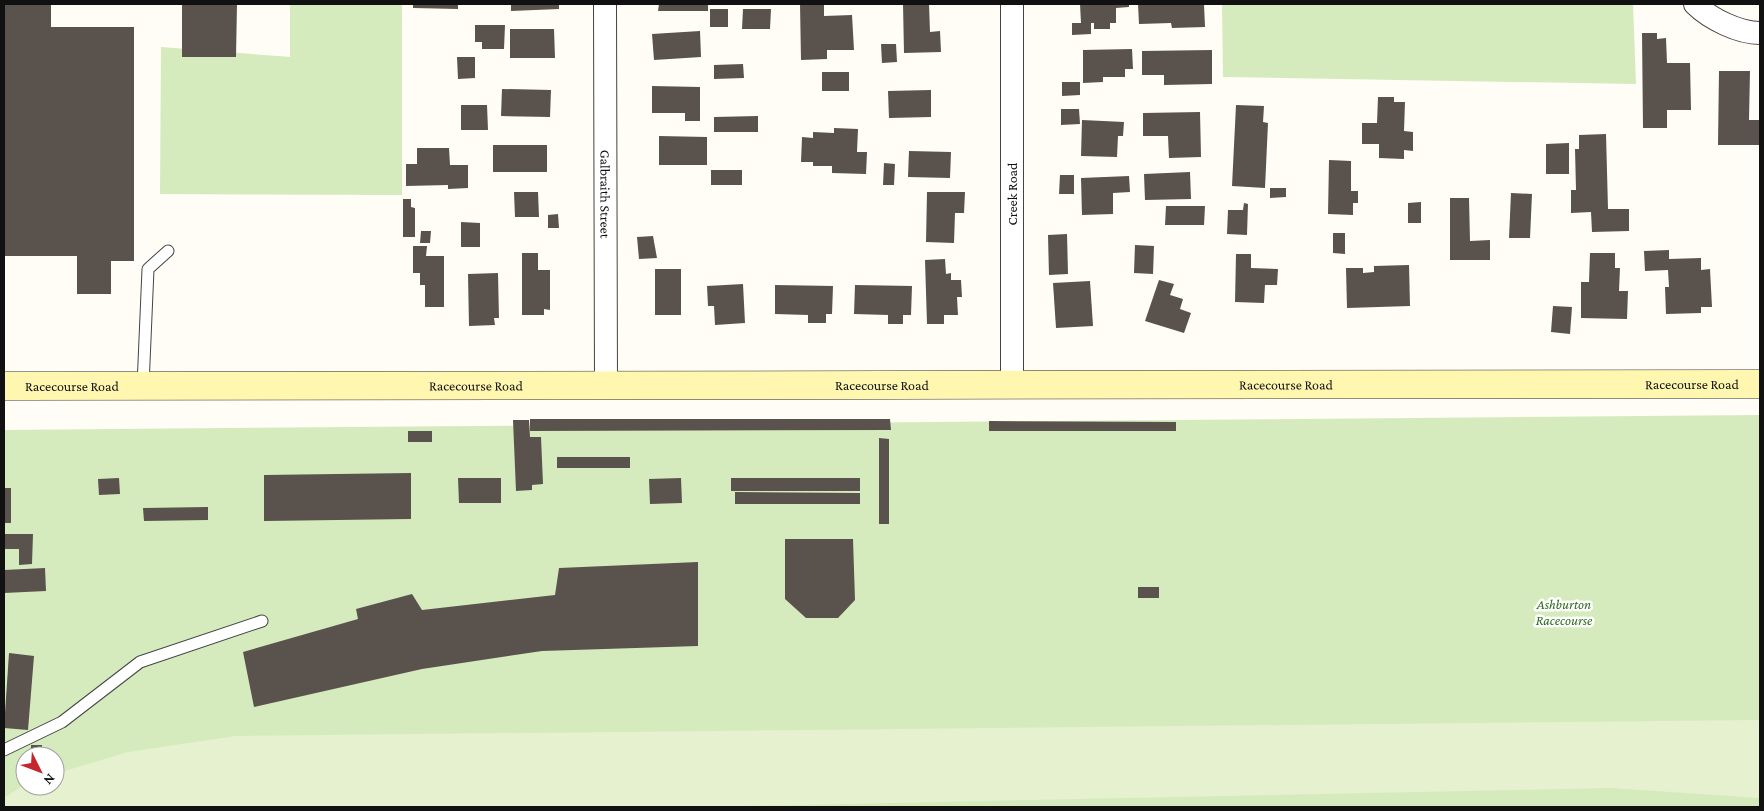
<svg xmlns="http://www.w3.org/2000/svg" width="1764" height="811" font-family="'Crimson Pro',serif">
	<rect width="100%" height="100%" fill="#fffdf5"/>
	<g fill="#d5ebbd" fill-rule="evenodd">
		<polygon points="290,4 402,4 402,195 160,194 161,47 290,57"/>
		<polygon points="1222,4 1633,4 1636,84 1223,77"/>
		<path d="M 1760,415 L 1760,807 L 4,807 L 4,430 ZM 25,756 L 55,756 L 55,786 L 25,786 Z"/>
	</g>
	<polygon fill="#e6f2cf" points="1760,720 1760,798 1611,788 697,807 4,807 4,798 25,784 55,786 55,774 128,752 236,736"/>
	<g fill="#5a524d">
		<polygon points="4,4 51,4 51,27 134,27 134,261 111,261 111,294 77,294 77,256 4,256"/>
		<polygon points="182,4 237,4 236,57 182,57"/>
		<polygon points="413,4 458,4 458,9 413,8"/>
		<polygon points="511,4 559,4 559,9 511,11"/>
		<polygon points="659,4 708,4 708,11 658,11"/>
		<polygon points="800,4 824,4 824,16 852,15 854,50 827,50 827,59 801,60"/>
		<polygon points="903,4 929,4 930,32 940,31 941,52 904,53"/>
		<polygon points="1080,4 1129,4 1129,7 1116,8 1116,23 1110,23 1110,29 1094,29 1094,23 1091,23 1091,34 1072,35 1072,23 1081,23"/>
		<polygon points="1138,4 1204,4 1205,27 1172,28 1171,23 1139,24"/>
		<rect x="710" y="9" width="18" height="18"/>
		<polygon points="743,9 771,9 770,29 742,29"/>
		<polygon points="475,25 505,25 504,49 482,49 482,42 475,42"/>
		<polygon points="510,29 554,29 555,58 510,58"/>
		<polygon points="700,31 701,57 654,60 652,34"/>
		<polygon points="1642,33 1657,33 1657,39 1666,38 1667,63 1690,63 1691,110 1667,110 1667,128 1643,128"/>
		<polygon points="881,44 896,44 897,62 882,63"/>
		<polygon points="1132,49 1133,69 1125,69 1125,77 1103,77 1103,82 1083,83 1083,50"/>
		<polygon points="1212,50 1212,84 1164,85 1164,75 1142,75 1142,51"/>
		<polygon points="457,57 475,57 475,78 458,79"/>
		<polygon points="743,64 744,78 714,79 714,65"/>
		<polygon points="1719,71 1750,71 1749,120 1760,120 1760,145 1718,145"/>
		<rect x="822" y="72" width="27" height="19"/>
		<polygon points="1062,82 1080,82 1080,95 1062,96"/>
		<polygon points="652,86 700,87 700,121 685,121 685,113 652,113"/>
		<polygon points="502,89 551,90 550,117 501,116"/>
		<polygon points="931,90 931,117 889,118 888,91"/>
		<polygon points="1378,97 1394,97 1394,102 1405,102 1404,131 1413,132 1413,151 1404,150 1404,159 1379,158 1379,144 1362,144 1362,123 1377,123"/>
		<polygon points="461,105 487,105 488,130 461,130"/>
		<polygon points="1236,105 1264,106 1263,122 1268,123 1265,188 1232,186"/>
		<polygon points="1061,109 1079,109 1080,124 1061,125"/>
		<polygon points="1200,112 1201,157 1169,158 1168,136 1143,136 1143,113"/>
		<polygon points="758,116 758,132 714,132 714,117"/>
		<polygon points="1082,120 1124,122 1123,136 1118,136 1117,157 1081,156"/>
		<polygon points="834,128 858,129 857,152 867,152 866,174 832,173 832,166 813,166 813,162 801,162 802,137 813,138 813,132 834,133"/>
		<polygon points="1606,134 1608,209 1629,209 1629,231 1592,232 1591,212 1571,213 1571,190 1576,190 1575,149 1579,149 1579,135"/>
		<polygon points="659,136 707,137 707,165 659,165"/>
		<polygon points="1569,143 1569,174 1546,174 1546,144"/>
		<rect x="493" y="145" width="54" height="27"/>
		<polygon points="417,148 449,148 450,165 468,165 468,188 448,189 448,185 406,186 406,164 417,164"/>
		<polygon points="909,151 951,152 950,178 908,177"/>
		<polygon points="1329,160 1351,161 1351,191 1358,191 1358,203 1353,203 1353,215 1328,214"/>
		<polygon points="884,163 895,164 894,185 883,185"/>
		<rect x="711" y="170" width="31" height="15"/>
		<polygon points="1190,172 1191,199 1145,200 1144,174"/>
		<polygon points="1060,175 1074,175 1074,194 1059,194"/>
		<polygon points="1129,176 1130,192 1113,193 1113,214 1082,215 1081,178"/>
		<polygon points="1270,188 1286,188 1286,197 1270,198"/>
		<polygon points="514,192 538,192 539,217 515,217"/>
		<polygon points="927,192 965,192 964,213 955,213 954,243 926,242"/>
		<polygon points="1511,193 1532,194 1530,238 1509,238"/>
		<polygon points="1450,198 1469,198 1470,241 1490,240 1490,260 1450,260"/>
		<polygon points="403,199 411,199 411,207 415,208 415,237 403,237"/>
		<polygon points="1421,202 1421,223 1408,223 1408,203"/>
		<polygon points="1244,203 1248,204 1247,235 1227,234 1228,210 1243,210"/>
		<polygon points="1166,206 1205,206 1204,225 1165,225"/>
		<polygon points="558,214 559,228 548,228 548,215"/>
		<polygon points="461,222 480,223 480,247 461,247"/>
		<polygon points="421,231 431,231 430,243 420,243"/>
		<polygon points="1333,233 1345,233 1345,254 1333,253"/>
		<polygon points="1067,234 1068,274 1049,275 1048,235"/>
		<polygon points="653,236 657,258 639,259 637,237"/>
		<polygon points="1135,245 1154,246 1153,274 1134,273"/>
		<polygon points="413,246 427,246 426,256 444,256 444,307 425,307 425,285 420,285 420,273 413,273"/>
		<polygon points="1669,250 1669,259 1701,258 1701,270 1710,269 1712,307 1701,307 1701,313 1666,314 1665,287 1669,287 1668,270 1645,271 1644,251"/>
		<polygon points="522,253 538,253 538,270 550,270 550,310 544,309 544,315 522,315"/>
		<polygon points="1590,253 1615,253 1615,268 1620,268 1619,291 1628,291 1627,319 1581,318 1581,282 1589,282"/>
		<polygon points="1236,254 1251,254 1251,268 1278,269 1277,285 1265,285 1264,303 1235,302"/>
		<polygon points="945,259 946,274 951,273 951,280 961,280 962,297 957,297 958,315 944,315 944,324 927,324 925,260"/>
		<polygon points="1409,265 1410,306 1347,308 1346,268 1363,268 1363,273 1374,272 1374,266"/>
		<rect x="655" y="269" width="26" height="46"/>
		<polygon points="498,273 499,318 494,318 495,325 469,326 468,274"/>
		<polygon points="1159,280 1174,284 1170,295 1183,299 1180,309 1191,313 1184,333 1145,321"/>
		<polygon points="1090,281 1093,326 1056,328 1053,283"/>
		<polygon points="743,284 745,323 715,325 714,306 708,306 707,286"/>
		<polygon points="775,285 833,286 832,314 826,314 826,323 808,323 808,315 775,314"/>
		<polygon points="855,285 912,286 911,315 903,315 903,324 888,324 888,315 854,314"/>
		<polygon points="1553,306 1572,307 1570,334 1551,332"/>
		<polygon points="530,419 890,419 891,430 530,431"/>
		<polygon points="513,420 529,420 530,437 541,437 543,484 532,485 532,490 516,491"/>
		<polygon points="989,421 1176,422 1176,431 989,431"/>
		<rect x="408" y="431" width="24" height="11"/>
		<polygon points="879,438 889,439 889,524 879,524"/>
		<rect x="557" y="457" width="73" height="11"/>
		<polygon points="411,473 411,519 264,521 264,475"/>
		<polygon points="119,478 120,494 99,495 98,479"/>
		<polygon points="458,478 501,478 501,503 459,503"/>
		<polygon points="681,478 682,503 650,504 649,479"/>
		<rect x="731" y="478" width="129" height="13"/>
		<rect x="4" y="488" width="7" height="35"/>
		<polygon points="735,492 860,493 860,504 735,504"/>
		<polygon points="208,507 208,520 144,521 143,508"/>
		<polygon points="4,534 33,534 32,564 19,565 19,549 4,549"/>
		<polygon points="785,539 853,539 855,600 838,618 806,618 785,599"/>
		<polygon points="698,562 698,646 542,651 422,669 254,707 243,652 358,619 356,609 412,594 422,610 555,595 559,568"/>
		<polygon points="45,568 46,591 4,593 4,570"/>
		<rect x="1138" y="587" width="21" height="11"/>
		<polygon points="9,653 34,656 28,730 4,728"/>
		<rect x="31" y="745" width="11" height="11"/>
	</g>
	<g fill="none" stroke-linecap="round" stroke-linejoin="round">
		<defs>
			<g id="lane">
				<polyline points="143,386 148,269 168,251"/>
				<polyline points="4,750 62,722 140,662 262,621"/>
			</g>
			<g id="street">
				<path id="s1" d="M 605,4 L 606,385"/>
				<polyline points="1012,4 1012,385"/>
				<path d="M 1695,4 C 1710,19 1739,33 1760,33"/>
			</g>
			<g id="secondary">
				<path id="s2" d="M 4,386 L 1760,384"/>
			</g>
		</defs>
		<use href="#lane" stroke="#444" stroke-width="13"/>
		<use href="#street" stroke="#444" stroke-width="24"/>
		<use href="#secondary" stroke="#333" stroke-width="29"/>
		<use href="#lane" stroke="#fff" stroke-width="11"/>
		<use href="#street" stroke="#fff" stroke-width="22"/>
		<use href="#secondary" stroke="#fff6b0" stroke-width="28"/>
	</g>
	<g text-anchor="middle" stroke-width="5" stroke-linejoin="round" paint-order="stroke">
		<g font-size="14" fill="#111" stroke="#fff">
			<text dy="5" stroke="none"><textPath href="#s1" startOffset="190">Galbraith Street</textPath></text>
			<text transform="translate(1012 194) rotate(-90)" y="5">Creek Road</text>
			<text dy="5" stroke="none"><textPath href="#s2" startOffset="1282">Racecourse Road</textPath></text>
			<text dy="5" stroke="none"><textPath href="#s2" startOffset="1688">Racecourse Road</textPath></text>
			<text dy="5" stroke="none"><textPath href="#s2" startOffset="472">Racecourse Road</textPath></text>
			<text dy="5" stroke="none"><textPath href="#s2" startOffset="878">Racecourse Road</textPath></text>
			<text dy="5" stroke="none"><textPath href="#s2" startOffset="68">Racecourse Road</textPath></text>
		</g>
		<g font-size="14" font-style="italic" fill="#2f6b1f" stroke="#fff">
			<text x="1564" y="609">Ashburton<tspan x="1564" dy="16">Racecourse</tspan></text>
		</g>
	</g>
	<rect width="1764" height="811" fill="none" stroke="#111111" stroke-width="10"/>
	<g transform="translate(40 771) rotate(132)"><circle r="24" fill="#ffffff" stroke="#a0a0a0"/>
	<path d="M0-4L9 19L0 12L-9 19Z" fill="#c4262e"/>
	<text y="-8" font-size="14" font-weight="bold" text-anchor="middle" fill="#111111">N</text>
	</g>
</svg>
